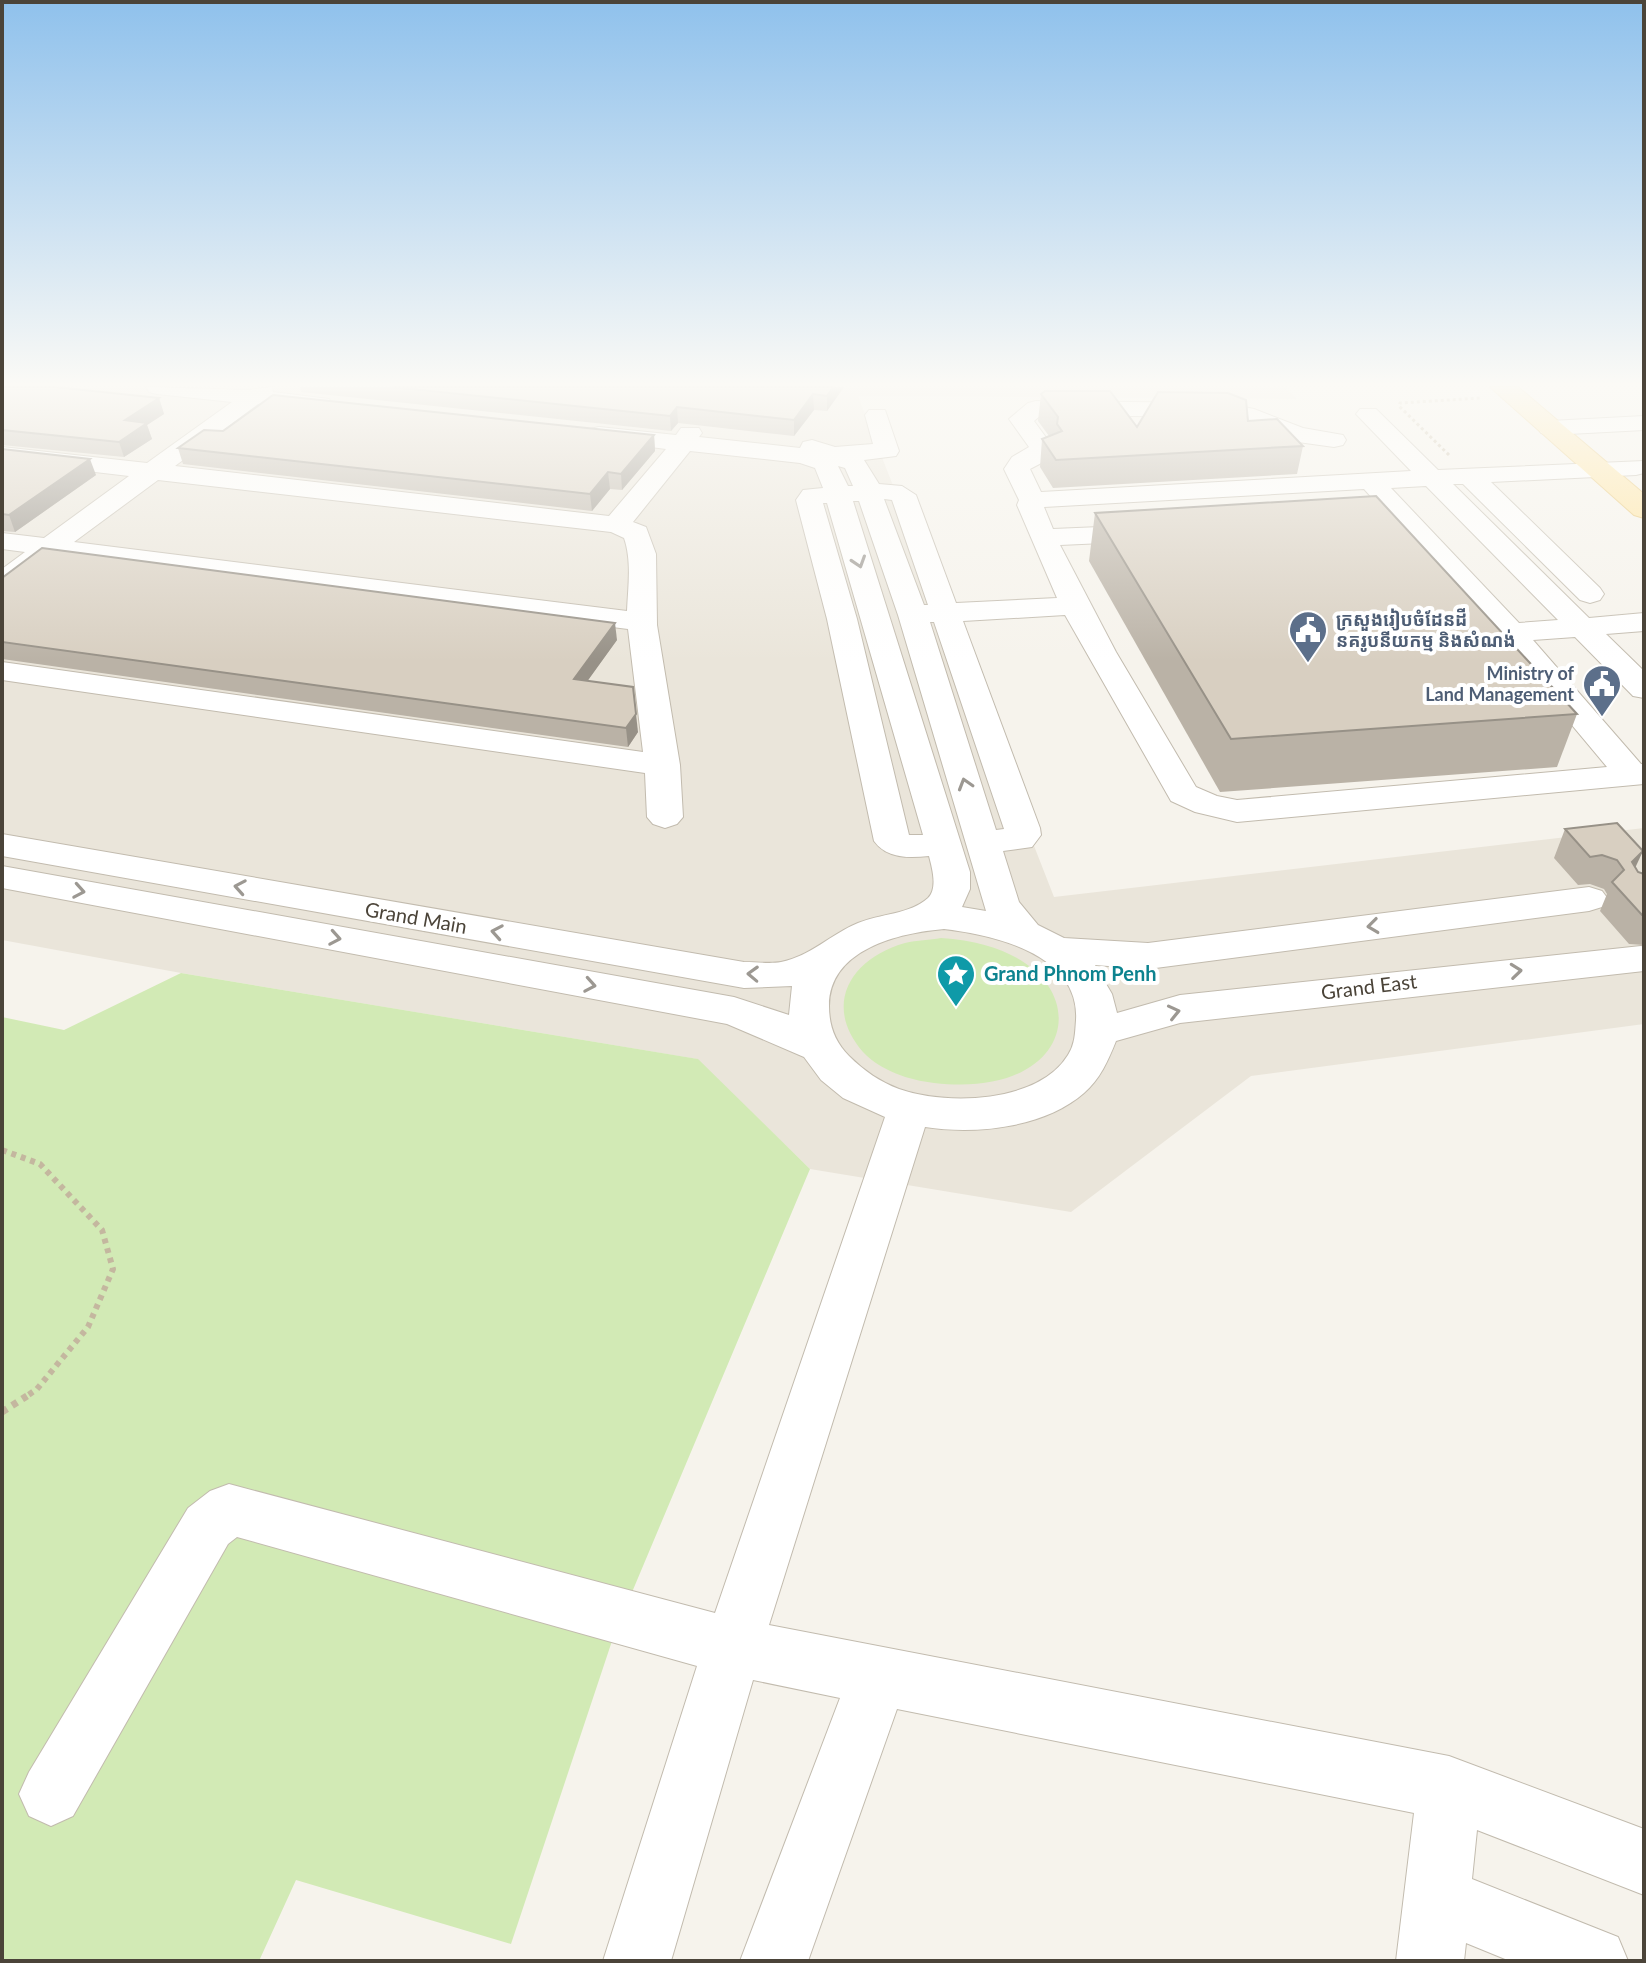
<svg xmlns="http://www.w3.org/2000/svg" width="1646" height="1963" font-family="Lato,'Noto Sans Khmer',sans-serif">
	<rect width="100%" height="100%" fill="#f6f3ec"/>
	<polygon fill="#eae5da" points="2,387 1285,387 1297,399 858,396 1054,897 1644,828 1644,1024 1251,1076 1071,1212 810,1169 697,1059 181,973 2,940"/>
	<g fill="#d2eab5">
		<path d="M 941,938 C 1104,948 1094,1102 934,1083 C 909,1080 881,1071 863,1052 C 822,1005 851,958 905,943 C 917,940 930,940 941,938 Z"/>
		<polygon points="181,973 698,1059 810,1169 614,1635 511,1944 296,1880 259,1961 2,1961 2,1017 64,1030"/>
	</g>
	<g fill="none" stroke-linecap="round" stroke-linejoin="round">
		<defs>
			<g id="minor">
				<path d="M 146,387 L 249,390 L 272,387 L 273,392 L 329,399 L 333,404 L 329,409 L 321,411 L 258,404 L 175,466 L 609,516 L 666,449 L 590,439 L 587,434 L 590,429 L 599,427 L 676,435 L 681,428 L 699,428 L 702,433 L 699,437 L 800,448 L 803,442 L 812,440 L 835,447 L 873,444 L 865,415 L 869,410 L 885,410 L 899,451 L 896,456 L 864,460 L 879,484 L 902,486 L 916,495 L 956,603 L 1057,598 L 1017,505 L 1019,500 L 1004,469 L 1012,457 L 1029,447 L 1009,419 L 1028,403 L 1036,401 L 1224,403 L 1254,409 L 1303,428 L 1343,435 L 1346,440 L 1343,445 L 1334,447 L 1298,442 L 1224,417 L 1041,415 L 1034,421 L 1053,447 L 1049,459 L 1030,469 L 1041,492 L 1411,471 L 1356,414 L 1360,409 L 1376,409 L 1438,470 L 1644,461 L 1644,473 L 1636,475 L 1491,482 L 1600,588 L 1604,594 L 1600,600 L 1590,603 L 1580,600 L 1463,484 L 1453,484 L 1589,618 L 1644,613 L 1644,631 L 1606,634 L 1644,671 L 1644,698 L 1633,696 L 1575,637 L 1533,640 L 1641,764 L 1644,764 L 1644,784 L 1237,822 L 1195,812 L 1171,801 L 1065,615 L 963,621 L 1040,828 L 1041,835 L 1032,847 L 1003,851 L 1019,902 L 1038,925 L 1064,938 L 1148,943 L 1589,887 L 1602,891 L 1608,899 L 1602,907 L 1589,911 L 1148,969 L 1095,965 L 1112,994 L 1117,1013 L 1180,995 L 1641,946 L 1644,947 L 1644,971 L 1180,1023 L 1116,1041 C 1108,1061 1100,1079 1084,1093 C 1044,1128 975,1135 925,1127 L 769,1625 L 1449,1756 L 1644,1829 L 1644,1895 L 1477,1830 L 1472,1879 L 1618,1937 L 1628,1961 L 1510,1961 L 1466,1943 L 1464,1961 L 1396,1961 L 1414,1813 L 897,1709 L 808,1961 L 740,1961 L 840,1698 L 753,1680 L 671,1961 L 603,1961 L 697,1666 L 237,1537 L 228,1544 L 73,1816 L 51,1826 L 29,1816 L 19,1794 L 29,1772 L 188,1508 L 210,1491 L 229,1484 L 715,1613 L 885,1117 L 843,1098 L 821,1080 L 804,1057 L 727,1024 L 2,888 L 2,866 L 734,997 L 789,1015 L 792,986 L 744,988 L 2,856 L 2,834 L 744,962 C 756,962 770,964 781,962 C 811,956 831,934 858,923 C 879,914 911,914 928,898 C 938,888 932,868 929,856 C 909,858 887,859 874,841 L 827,619 L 796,500 L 803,490 L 823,488 L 815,468 L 800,463 L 690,451 L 633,522 L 646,527 L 656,554 L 657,625 L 680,765 L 683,817 L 677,824 L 665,828 L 653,824 L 647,817 L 645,773 L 2,680 L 2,662 L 643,752 L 628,629 L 55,556 L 12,588 L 2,591 L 2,569 L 25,552 L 2,549 L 2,533 L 44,538 L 129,476 L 2,461 L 2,447 L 147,463 L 232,402 L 157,394 L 149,392 ZM 838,466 L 845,468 L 853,486 L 848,486 ZM 158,480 L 611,532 L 624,538 C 632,561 628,587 627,611 L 74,542 ZM 1426,486 L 1558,620 L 1519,623 L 1391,488 ZM 1364,489 L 1500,639 L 1607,767 L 1237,800 L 1217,796 L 1196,787 L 1116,652 L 1060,545 L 1147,541 L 1157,539 L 1161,533 L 1157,527 L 1147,525 L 1053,529 L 1044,507 ZM 884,499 L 892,500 L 928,605 L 924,605 ZM 853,501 L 859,501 L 898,615 L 986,911 L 962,907 L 970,889 L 970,872 ZM 823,503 L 827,503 L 923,835 L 909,835 L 857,619 ZM 930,622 L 934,622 L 1004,829 L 996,830 ZM 944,929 C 994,935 1080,954 1076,1020 C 1075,1033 1075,1044 1068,1055 C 1039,1103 947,1106 899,1089 C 880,1082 863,1070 849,1056 C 835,1042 829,1026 829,1006 C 829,949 899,933 944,929 Z"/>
				<polygon points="1644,416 1644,430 1550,435 1541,433 1538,428 1541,423 1550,421"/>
			</g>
			<polygon id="major" points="1490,387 1518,387 1644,494 1644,518 1634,515"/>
		</defs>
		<use href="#minor" stroke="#c2bbae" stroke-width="2"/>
		<use href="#major" stroke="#e6c16a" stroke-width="2"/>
		<polyline stroke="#c4b79f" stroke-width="3" stroke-dasharray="3 3" stroke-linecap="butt" points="1449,455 1399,406 1400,403 1480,398"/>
		<polyline stroke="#c4b79f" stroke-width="6" stroke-dasharray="5 5" stroke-linecap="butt" points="2,1150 40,1164 102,1230 113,1269 88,1327 37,1389 24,1398"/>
		<polyline stroke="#c4b79f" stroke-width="7" stroke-dasharray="6 6" stroke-linecap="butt" points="2,1412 27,1396"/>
		<use href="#minor" fill="#fff" fill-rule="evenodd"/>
		<use href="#major" fill="#ffe39c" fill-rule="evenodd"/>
	</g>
	<g fill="#bab2a6">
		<polygon points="2,387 159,398 164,414 147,425 152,439 124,457 2,445"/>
		<polygon points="300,387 844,387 827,411 814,410 794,436 678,423 671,431 301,392"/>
		<polygon points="1041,394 1137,427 1248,421 1303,446 1297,474 1053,488 1040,467 1042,439 1049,436 1038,421"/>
		<polygon points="223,431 654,435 655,451 622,490 610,489 592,511 183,464 178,448"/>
		<polygon points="2,449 96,475 15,532 2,531"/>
		<polygon points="1095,513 1577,714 1557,767 1220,792 1089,561"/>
		<polygon points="2,578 617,640 587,681 638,732 628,747 2,659"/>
		<polygon points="1565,829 1635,867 1638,872 1644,874 1644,945 1629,944 1600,911 1607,894 1604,889 1590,884 1578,885 1554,858"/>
	</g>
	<g fill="#979187">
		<polygon points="833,387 844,387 827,411 827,396"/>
		<polygon points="813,394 814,410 794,436 794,420"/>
		<polygon points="159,398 164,414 147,425 152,439 124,457 119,442 125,420"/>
		<polygon points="677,407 678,423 671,431 670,416"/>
		<polygon points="654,435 655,451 622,490 621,474"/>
		<polygon points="90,459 96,475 15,532 9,515"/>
		<polygon points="608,472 610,489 592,511 590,494"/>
		<polygon points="615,623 617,640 576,697 574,679"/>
		<polygon points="636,714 638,732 628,747 626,728"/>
		<polygon points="1643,851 1630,879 1619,891 1632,862"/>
	</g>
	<g fill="#d8cfc1" stroke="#979187" stroke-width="2">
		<polygon points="2,387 55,387 159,398 125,420 147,423 119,442 2,430"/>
		<polygon points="392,387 833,387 827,396 813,394 794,420 677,407 670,416"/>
		<polygon points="1045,391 1110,391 1137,427 1158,392 1228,393 1246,400 1248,421 1277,419 1303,446 1056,460 1042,439 1062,431 1057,424 1058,417 1041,394"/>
		<polygon points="273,395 654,435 621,474 608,472 590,494 178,448 204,430 223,431"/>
		<polygon points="2,449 90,459 9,515 2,514"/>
		<polygon points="1376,496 1577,714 1231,739 1095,513"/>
		<polygon points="42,548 615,623 574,679 633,687 636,714 626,728 2,642 2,578"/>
		<polygon points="1617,823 1643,851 1632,862 1638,872 1644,874 1644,915 1642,915 1612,882 1624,870 1617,860 1602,855 1590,857 1565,829"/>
	</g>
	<defs><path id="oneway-chevron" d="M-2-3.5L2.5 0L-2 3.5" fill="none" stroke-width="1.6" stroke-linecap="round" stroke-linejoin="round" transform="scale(2)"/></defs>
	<g stroke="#9c9892">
		<use href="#oneway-chevron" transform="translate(859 562) rotate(72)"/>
		<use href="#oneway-chevron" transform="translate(965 784) rotate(-107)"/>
		<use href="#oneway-chevron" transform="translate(240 887) rotate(-170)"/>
		<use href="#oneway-chevron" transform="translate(79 891) rotate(10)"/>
		<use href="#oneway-chevron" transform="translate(1373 926) rotate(173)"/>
		<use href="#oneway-chevron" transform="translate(497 932) rotate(-170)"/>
		<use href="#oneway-chevron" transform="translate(335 938) rotate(10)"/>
		<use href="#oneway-chevron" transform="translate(1516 971) rotate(-6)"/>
		<use href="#oneway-chevron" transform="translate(753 974) rotate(-178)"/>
		<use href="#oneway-chevron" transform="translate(590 985) rotate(10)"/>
		<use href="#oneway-chevron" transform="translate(1174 1012) rotate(-13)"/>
	</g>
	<linearGradient id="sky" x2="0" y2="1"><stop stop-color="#8fc1ec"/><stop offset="0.58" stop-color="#fbfaf6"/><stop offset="1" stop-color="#fbfaf6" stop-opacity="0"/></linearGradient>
	<rect width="1646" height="662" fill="url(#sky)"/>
	<defs>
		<symbol id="civic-pin" viewBox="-11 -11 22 30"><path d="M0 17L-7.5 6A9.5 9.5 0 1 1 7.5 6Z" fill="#5c6f8a" stroke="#fff"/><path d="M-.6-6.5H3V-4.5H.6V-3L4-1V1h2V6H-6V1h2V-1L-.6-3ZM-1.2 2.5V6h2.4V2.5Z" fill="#fff"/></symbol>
		<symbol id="sight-pin" viewBox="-11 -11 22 30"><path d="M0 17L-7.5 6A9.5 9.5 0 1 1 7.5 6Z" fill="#0f9aa8" stroke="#fff"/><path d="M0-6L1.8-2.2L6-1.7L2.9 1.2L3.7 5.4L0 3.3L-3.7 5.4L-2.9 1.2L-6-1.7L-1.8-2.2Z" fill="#fff"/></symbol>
	</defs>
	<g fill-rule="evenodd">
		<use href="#civic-pin" x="1286" y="608" width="44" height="60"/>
		<use href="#civic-pin" x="1580" y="662" width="44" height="60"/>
		<use href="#sight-pin" x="934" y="952" width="44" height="60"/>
	</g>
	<g text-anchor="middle" stroke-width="8" stroke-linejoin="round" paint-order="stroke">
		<g font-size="18" font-weight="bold" fill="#4e5e75" stroke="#fff" text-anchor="start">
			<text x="1336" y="626">ក្រសួងរៀបចំដែនដី<tspan x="1336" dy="21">នគរូបនីយកម្ម និងសំណង់</tspan></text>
			<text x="1574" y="680" text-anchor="end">Ministry of<tspan x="1574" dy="21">Land Management</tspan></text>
		</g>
		<g font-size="20" fill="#4b4439" stroke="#fff">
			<text transform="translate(416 918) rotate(10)" y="7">Grand Main</text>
			<text transform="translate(1369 987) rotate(-7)" y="7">Grand East</text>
		</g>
		<g font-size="20" font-weight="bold" fill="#0d838f" stroke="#fff" text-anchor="start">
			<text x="984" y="981">Grand Phnom Penh</text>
		</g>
	</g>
	<rect width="1646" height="1963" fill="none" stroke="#4b4439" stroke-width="8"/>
</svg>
